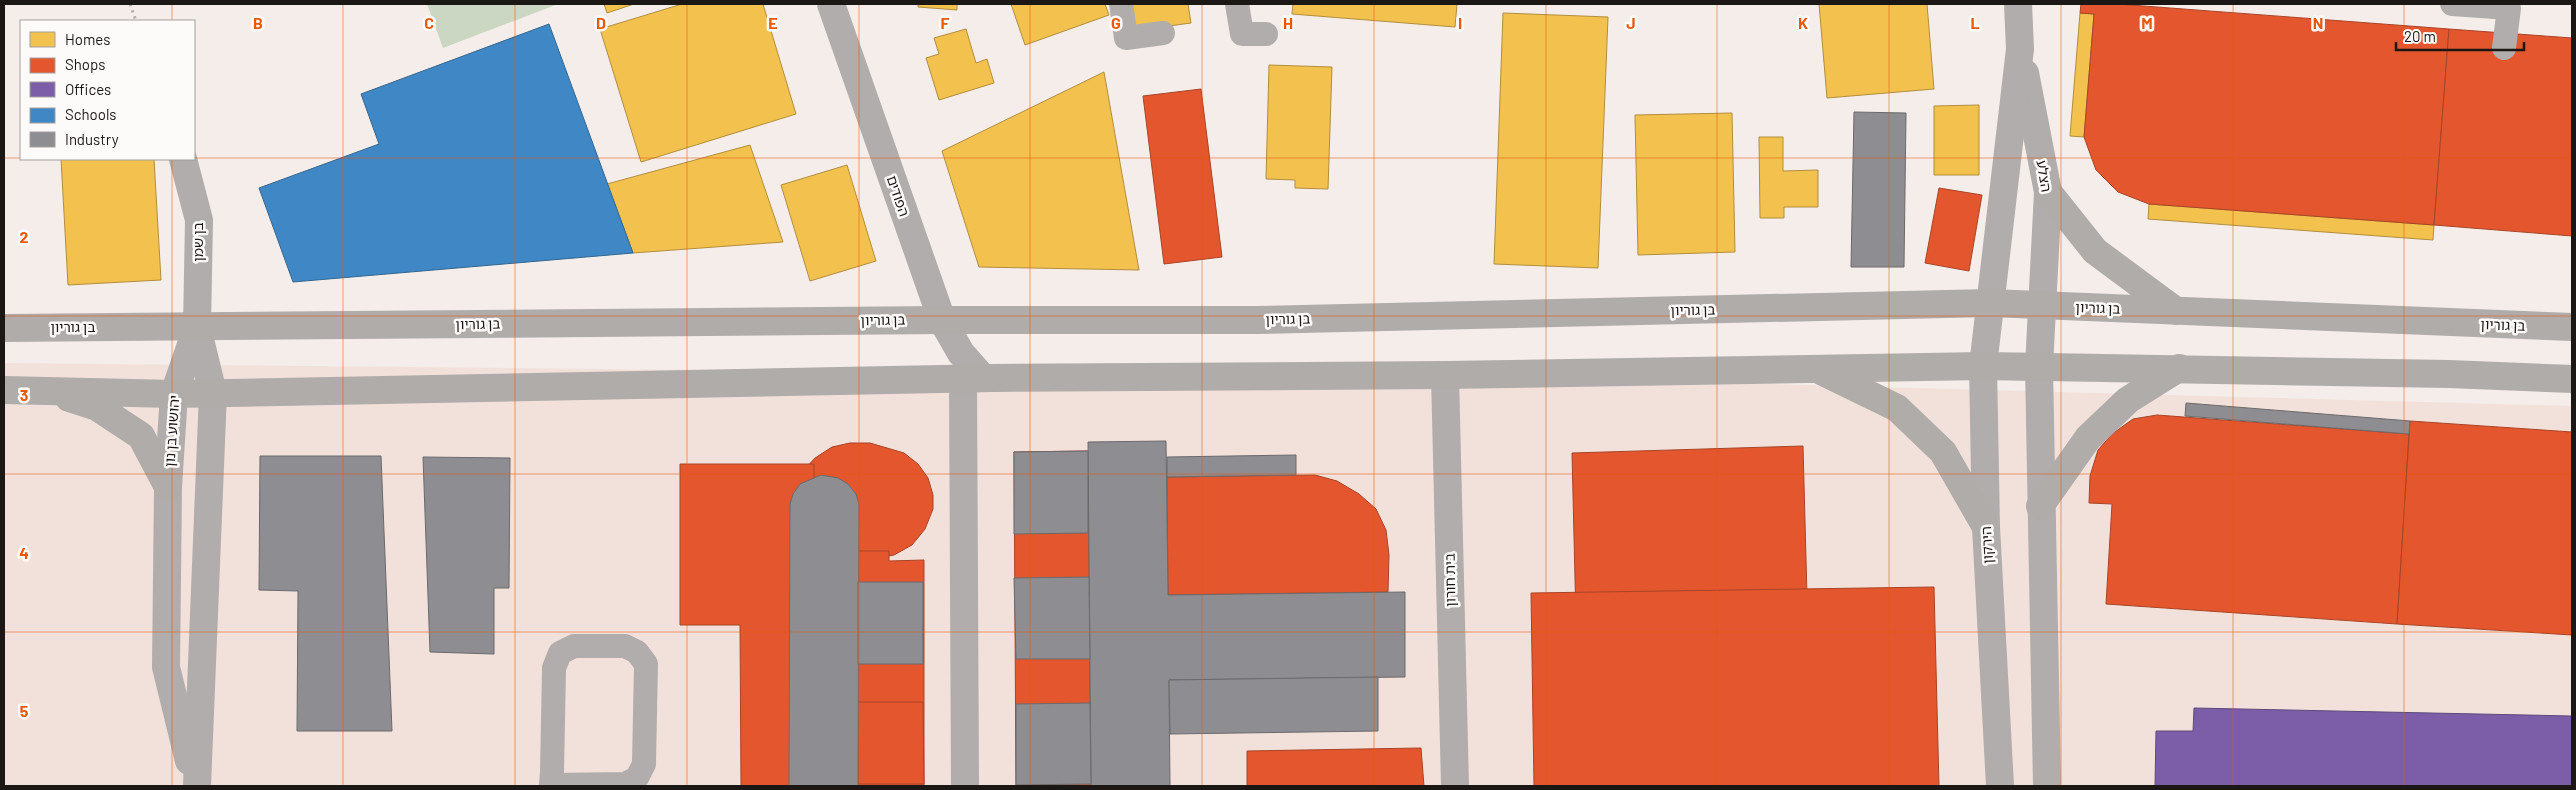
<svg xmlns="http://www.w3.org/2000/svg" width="2576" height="790" font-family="Barlow,'Noto Sans Hebrew',sans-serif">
	<rect width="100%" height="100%" fill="#f4edea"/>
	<polygon fill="#f2e1da" points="4,363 1587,379 2572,406 2572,786 4,786"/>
	<polygon fill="#cbd7c3" points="427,4 558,4 443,48"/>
	<g fill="#f2c14e" stroke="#b28e3d">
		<polygon points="604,4 634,4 607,13"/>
		<polygon points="682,4 763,4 796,114 641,162 600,29"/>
		<polygon points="918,4 957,4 957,10 918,7"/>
		<polygon points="1011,4 1105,4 1109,15 1025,45"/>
		<polygon points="1128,4 1188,4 1191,23 1132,31"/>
		<polygon points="1293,4 1457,4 1455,27 1292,14"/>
		<polygon points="1819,4 1927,4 1934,89 1827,98"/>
		<polygon points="1503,13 1608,17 1598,268 1494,264"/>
		<polygon points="2080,13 2094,14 2084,137 2070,136"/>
		<polygon points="966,29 976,63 987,59 994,83 939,100 926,58 939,54 934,38"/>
		<polygon points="1269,65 1332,67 1328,189 1295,188 1295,180 1266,179"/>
		<polygon points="1104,72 1139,270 979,267 942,151"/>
		<polygon points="1979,105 1979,175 1934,175 1934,106"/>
		<polygon points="1732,113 1735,252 1638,255 1635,115"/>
		<polygon points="1759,137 1783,137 1783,171 1818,170 1818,207 1784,207 1784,218 1760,218"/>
		<polygon points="750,145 783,242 633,253 607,184"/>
		<polygon points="61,159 154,159 161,280 68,285"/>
		<polygon points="847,165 876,261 810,281 781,185"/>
		<polygon points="2149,204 2434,225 2433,240 2148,219"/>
	</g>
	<g fill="#e4572e" stroke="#a84426">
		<polygon points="2081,4 2117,4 2449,29 2434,225 2149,204 2118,192 2096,170 2084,137 2094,14 2080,13"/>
		<polygon points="2449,29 2572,38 2572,236 2434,225"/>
		<polygon points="1201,89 1222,257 1164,264 1143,96"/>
		<polygon points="1939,188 1982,195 1969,271 1925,263"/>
		<polygon points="2157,415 2409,434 2397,624 2106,604 2112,504 2089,503 2090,476 2098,450 2112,434 2133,419"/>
		<polygon points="2410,421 2572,432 2572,635 2397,624"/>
		<polygon points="850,443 870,443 904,453 918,464 928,478 933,495 933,509 925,529 912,545 894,555 873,559 833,553 815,543 802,527 795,507 795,493 801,473 815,458 832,447"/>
		<polygon points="1803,446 1812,786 1580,786 1572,453"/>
		<polygon points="1088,451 1091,786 1016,786 1014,452"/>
		<polygon points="680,464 814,464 814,786 741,786 740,625 680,625"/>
		<polygon points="1315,475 1337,481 1359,494 1376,509 1386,530 1389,555 1388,592 1168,595 1167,477"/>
		<polygon points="857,551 889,551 889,561 924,560 924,786 858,786"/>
		<polygon points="1934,587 1939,786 1534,786 1531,593"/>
		<polygon points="858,702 923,702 924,784 858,784"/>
		<polygon points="1421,748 1424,786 1247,786 1247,751"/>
	</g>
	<polygon fill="#7b5ea7" stroke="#5e497b" points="2194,708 2572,716 2572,786 2155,786 2156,731 2193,731"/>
	<polygon fill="#3f88c5" stroke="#346690" points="549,24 633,253 293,282 259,188 379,144 361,94"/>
	<g fill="#8d8d92" stroke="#6b6a6c">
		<polygon points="1854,112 1906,113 1904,267 1851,267"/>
		<polygon points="2186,403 2410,421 2409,434 2185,416"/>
		<polygon points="1166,441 1168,595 1405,592 1405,677 1169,680 1170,786 1091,786 1088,442"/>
		<polygon points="1088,451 1088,533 1014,534 1014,452"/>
		<polygon points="1296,455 1296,475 1167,477 1167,457"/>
		<polygon points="260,456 381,456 392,731 297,731 298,591 259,590"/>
		<polygon points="423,457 510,458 509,588 494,588 494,654 430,652"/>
		<polygon points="821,475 838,478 848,484 856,494 859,504 858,786 789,786 790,504 793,494 800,484"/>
		<polygon points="1089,577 1090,659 1016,659 1014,578"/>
		<rect x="858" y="582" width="65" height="82"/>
		<polygon points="1378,677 1378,731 1170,734 1169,680"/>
		<polygon points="1090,703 1091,784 1016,785 1016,704"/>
	</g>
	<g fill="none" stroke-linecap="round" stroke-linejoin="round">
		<polyline stroke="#b4b1af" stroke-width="3" stroke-dasharray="2.5 4" stroke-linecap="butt" points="130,4 136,21"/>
		<g stroke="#b0adac" stroke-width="24">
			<polyline points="1121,4 1126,38 1163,33"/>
			<polyline points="1237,4 1242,34 1266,34"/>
			<polyline points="2452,4 2509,8 2504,48"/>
			<polyline points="551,786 551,785 552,772 554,668 560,653 574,646 625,646 637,652 646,664 644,764 637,778 625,784 551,785"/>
		</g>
		<polyline stroke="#b0adac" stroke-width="28" points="963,379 965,786"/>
		<g stroke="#b0adac" stroke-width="28">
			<polyline points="831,4 942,320 961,353 983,378"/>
			<polyline points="2025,73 2048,192 2039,367 2047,786"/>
			<polyline points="183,159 199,220 197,327 213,393 197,786"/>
			<polyline points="1445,375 1455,786"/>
			<polyline points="189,761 166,667 168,487 174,394 197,327"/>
			<polyline points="2000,786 1986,527 1983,366 2020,49 2018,4"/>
		</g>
		<g stroke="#b0acaa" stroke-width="28">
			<polyline points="2048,192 2095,251 2176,311"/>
			<polyline points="4,328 942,320 1257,320 1989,303 2572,327"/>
			<polyline points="1821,371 1897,408 1943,452 1986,527"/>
			<polyline points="4,390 174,394 993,378 1445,375 1983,366 2449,374 2572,379"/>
			<polyline points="69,398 97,407 141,436 168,487"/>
			<polyline points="2040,506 2088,438 2128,400 2179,368"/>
		</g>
	</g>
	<path fill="none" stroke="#e8590c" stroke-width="1" stroke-opacity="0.55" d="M 172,4 L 172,21M 343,4 L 343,786M 515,4 L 515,786M 687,4 L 687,786M 859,4 L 859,786M 1030,4 L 1030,786M 1202,4 L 1202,786M 1374,4 L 1374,786M 1546,4 L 1546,786M 1717,4 L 1717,786M 1889,4 L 1889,786M 2061,4 L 2061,786M 2233,4 L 2233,786M 2404,4 L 2404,786M 4,158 L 21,158M 194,158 L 2572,158M 172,159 L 172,786M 4,316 L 2572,316M 4,474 L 2572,474M 4,632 L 2572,632"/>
	<g text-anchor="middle" stroke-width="5" stroke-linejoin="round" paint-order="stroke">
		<g font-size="14" fill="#1b1715" stroke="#fdfbfa">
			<text transform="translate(2044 176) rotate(81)" y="5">הצלע</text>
			<text transform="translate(898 196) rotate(71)" y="5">הפודים</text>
			<text transform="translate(198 242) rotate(-90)" y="5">בן שמן</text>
			<text transform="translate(2098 308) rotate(2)" y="5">בן גוריון</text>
			<text transform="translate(1693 310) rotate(-1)" y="5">בן גוריון</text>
			<text transform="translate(1288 319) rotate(-1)" y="5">בן גוריון</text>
			<text transform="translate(883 320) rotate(-1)" y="5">בן גוריון</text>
			<text transform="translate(478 324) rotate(-1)" y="5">בן גוריון</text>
			<text transform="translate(2503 325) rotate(2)" y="5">בן גוריון</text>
			<text x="73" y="332">בן גוריון</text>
			<text transform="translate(172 431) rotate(-86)" y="5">יהושוע בן נון</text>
			<text transform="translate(1987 545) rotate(-93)" y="5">הירקון</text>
			<text transform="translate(1450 580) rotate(-91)" y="5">בית חורון</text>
		</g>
	</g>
	<g font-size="16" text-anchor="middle" font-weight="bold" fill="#e8590c" stroke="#fdfbfa" stroke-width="5" stroke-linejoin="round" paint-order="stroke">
		<text x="258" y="29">B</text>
		<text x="429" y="29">C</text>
		<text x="601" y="29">D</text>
		<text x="773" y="29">E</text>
		<text x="945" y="29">F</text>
		<text x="1116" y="29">G</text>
		<text x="1288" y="29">H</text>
		<text x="1460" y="29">I</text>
		<text x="1631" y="29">J</text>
		<text x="1803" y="29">K</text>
		<text x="1975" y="29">L</text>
		<text x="2147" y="29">M</text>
		<text x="2318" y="29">N</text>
		<text x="24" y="243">2</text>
		<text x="24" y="401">3</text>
		<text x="24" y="559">4</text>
		<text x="24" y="717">5</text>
	</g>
	<rect width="2576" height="790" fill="none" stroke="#1b1715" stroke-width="10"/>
	<rect x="20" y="20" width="175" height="140" fill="#fdfbfa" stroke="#a3a09e"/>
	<rect x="30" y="32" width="25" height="15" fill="#f2c14e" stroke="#a3a09e"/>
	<text x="65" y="45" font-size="15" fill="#1b1715">Homes</text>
	<rect x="30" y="58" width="25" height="15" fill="#e4572e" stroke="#a3a09e"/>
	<text x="65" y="70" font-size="15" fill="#1b1715">Shops</text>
	<rect x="30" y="82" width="25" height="15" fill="#7b5ea7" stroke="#a3a09e"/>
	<text x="65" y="95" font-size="15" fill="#1b1715">Offices</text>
	<rect x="30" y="108" width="25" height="15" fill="#3f88c5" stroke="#a3a09e"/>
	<text x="65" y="120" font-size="15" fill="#1b1715">Schools</text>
	<rect x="30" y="132" width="25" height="15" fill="#8d8d92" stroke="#a3a09e"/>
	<text x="65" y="145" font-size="15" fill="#1b1715">Industry</text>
	<path d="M2396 42v8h128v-8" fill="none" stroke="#1b1715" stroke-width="2.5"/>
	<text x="2404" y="42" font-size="15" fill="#1b1715" stroke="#fdfbfa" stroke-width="4" paint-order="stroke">20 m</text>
</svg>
